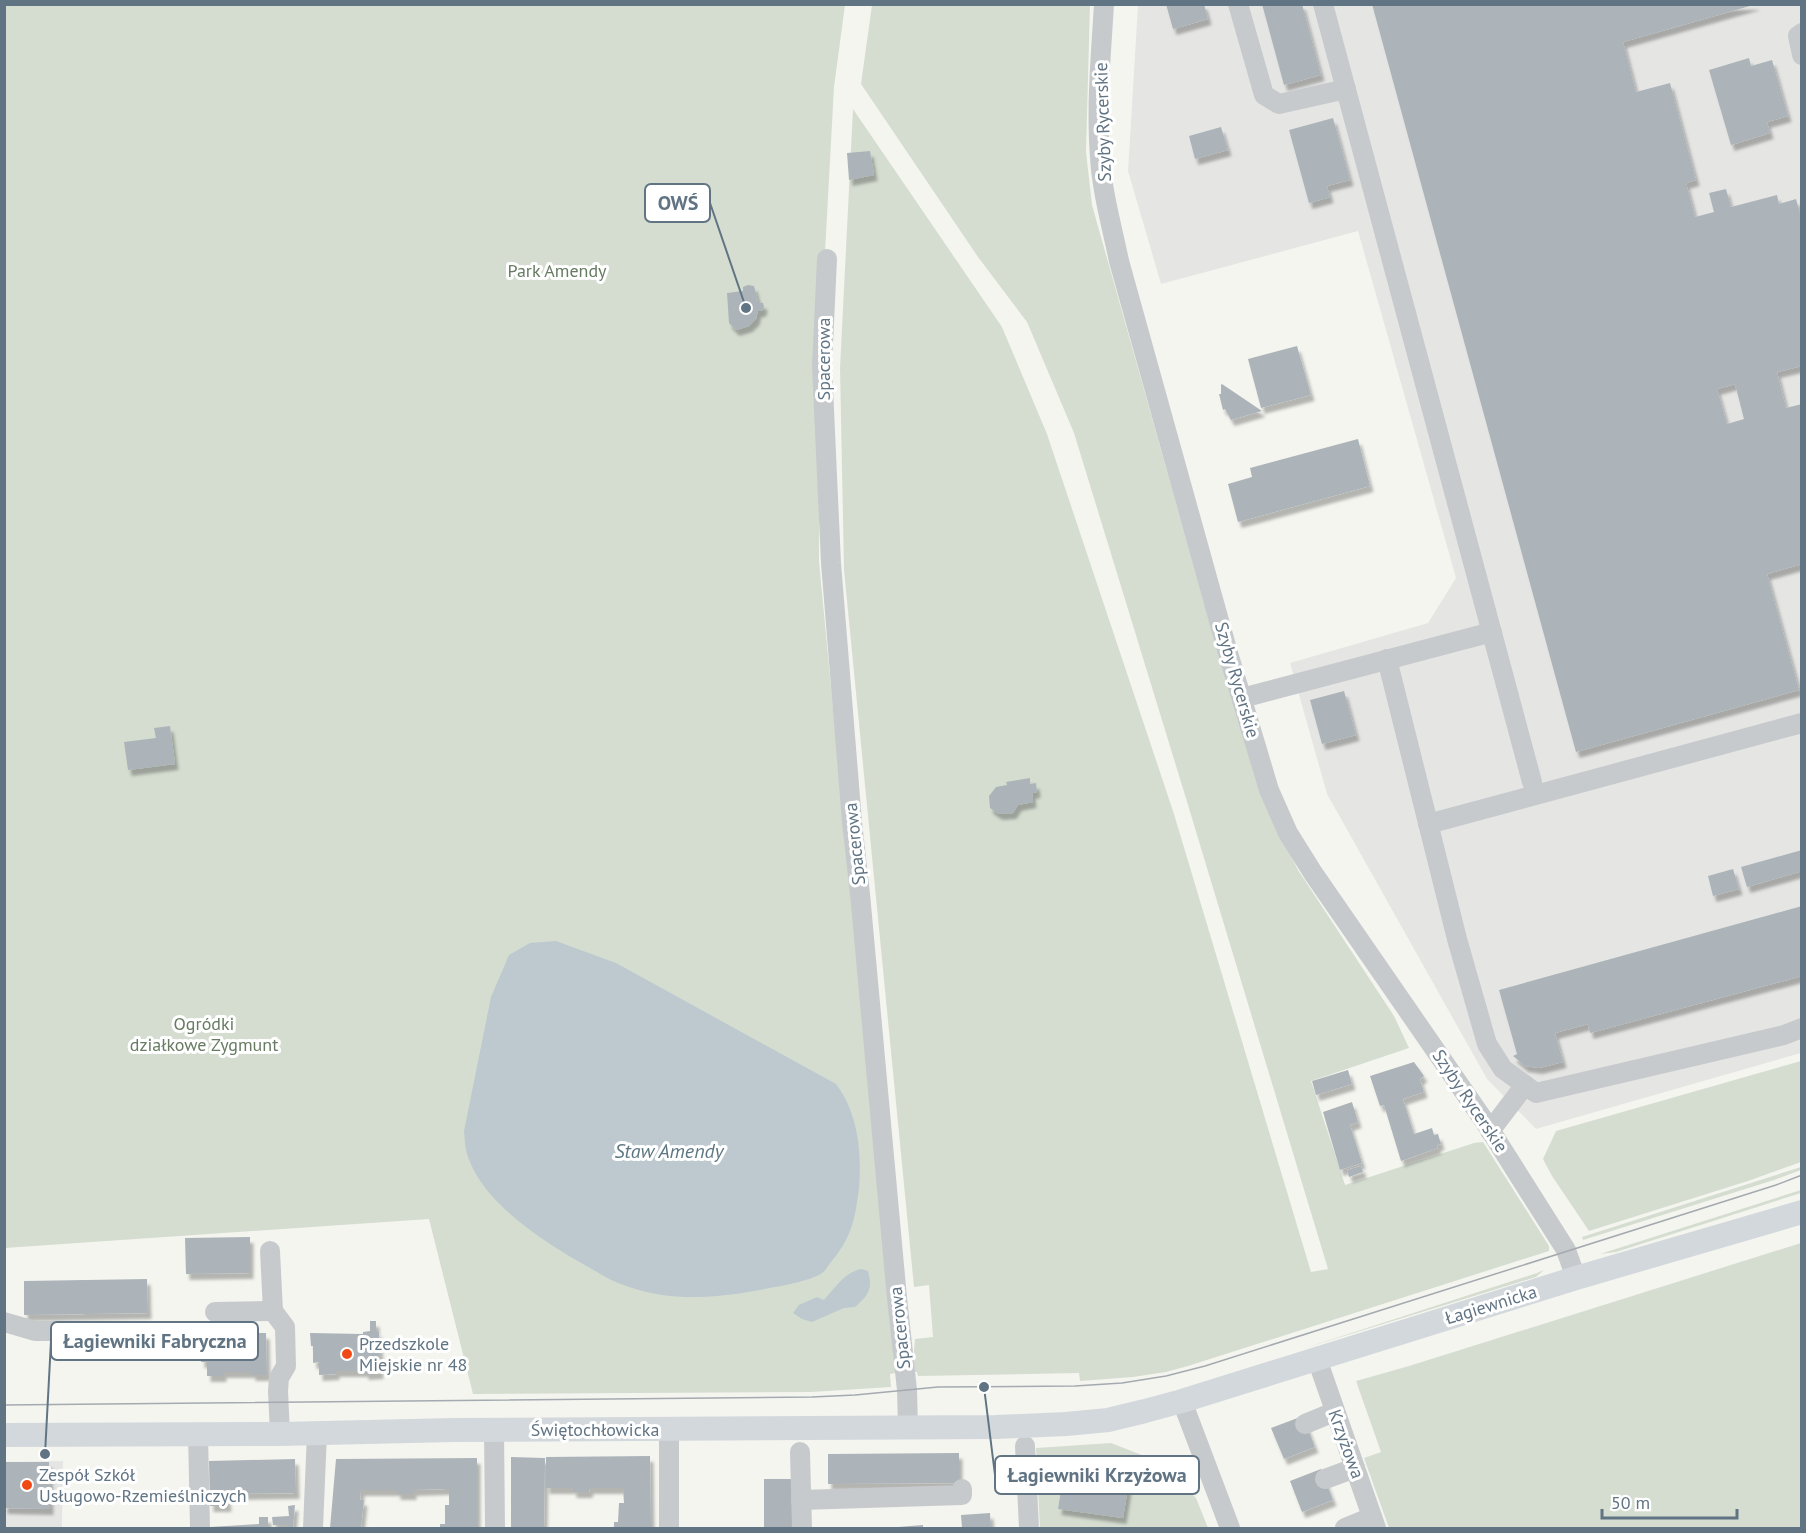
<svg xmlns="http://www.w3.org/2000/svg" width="1806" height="1533" font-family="'PT Sans',sans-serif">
	<defs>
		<filter id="shadow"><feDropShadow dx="3.5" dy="6" stdDeviation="1.5" flood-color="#0004"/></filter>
	</defs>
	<rect width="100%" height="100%" fill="#f5f5f0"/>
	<g fill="#e5e6e4">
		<polygon points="1138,5 1801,5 1801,1053 1536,1129 1487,1079 1327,794 1290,663 1428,623 1456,578 1358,231 1161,284 1128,171"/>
		<polygon points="63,1461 62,1528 5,1528 5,1462"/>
	</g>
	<g fill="#d5ddd1">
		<polygon points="5,5 845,5 834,87 819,363 819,561 896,1373 890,1374 891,1387 812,1392 473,1394 429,1219 5,1248"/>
		<polygon points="872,5 1090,5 1086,152 1092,205 1218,652 1261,796 1298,870 1394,1016 1409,1048 1311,1081 1345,1185 1474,1143 1483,1142 1549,1246 1549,1251 1188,1366 1166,1372 1133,1377 1080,1381 1079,1373 918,1376 917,1372 912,1372 915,1339 933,1337 929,1285 914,1287 844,570 840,368 853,109 1002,327 1047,434 1174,814 1311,1272 1328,1269 1188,805 1074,433 1027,322 978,257 861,84"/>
		<polygon points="1801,1061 1801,1162 1748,1181 1589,1231 1552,1176 1543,1159 1556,1131"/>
		<polygon points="1801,1167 1801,1170 1774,1180 1583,1240 1582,1237"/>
		<polygon points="1801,1190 1801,1193 1616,1252 1600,1254"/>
		<polygon points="1801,1243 1801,1528 1389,1528 1364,1458 1381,1452 1356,1381 1409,1366"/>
		<polygon points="1544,1270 1536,1277 1302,1349 1537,1273"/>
		<polygon points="1111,1443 1152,1459 1164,1466 1196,1498 1208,1528 1040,1528 1036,1448"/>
	</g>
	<g fill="#bdc9ce">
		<path d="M 556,941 L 616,963 L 836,1084 C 858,1113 862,1152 859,1188 C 855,1219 852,1237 831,1262 C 828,1265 826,1271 822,1273 C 813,1280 782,1286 770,1288 C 736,1295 697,1300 662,1295 C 648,1293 631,1288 618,1283 C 608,1279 599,1273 590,1268 C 549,1245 488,1207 470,1162 C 465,1151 465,1142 464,1131 L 491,997 L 509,955 L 530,943 Z"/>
		<path d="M 861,1269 L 868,1271 C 873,1288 869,1295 855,1307 L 844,1308 L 812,1322 L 802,1319 L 793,1313 L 799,1305 L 817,1297 L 824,1300 C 835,1288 845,1272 861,1269 Z"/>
	</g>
	<g fill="#acb4b9" fill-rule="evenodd" filter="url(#shadow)">
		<polygon points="1166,4 1204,4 1208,19 1173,29"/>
		<polygon points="1262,4 1302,4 1321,75 1284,85"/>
		<path d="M 1372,4 L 1757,4 L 1623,42 L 1636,92 L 1670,83 L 1696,180 L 1686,183 L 1695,217 L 1714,212 L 1709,193 L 1726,189 L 1731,207 L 1777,195 L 1779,204 L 1796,199 L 1802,221 L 1802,366 L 1777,372 L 1786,408 L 1802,404 L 1802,564 L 1767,574 L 1799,690 L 1576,752 ZM 1735,384 L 1744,419 L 1727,424 L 1717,389 Z"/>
		<polygon points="1749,58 1751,66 1772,60 1788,116 1767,122 1770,133 1731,145 1709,70"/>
		<polygon points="1333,118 1350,180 1327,186 1330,197 1309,203 1289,130"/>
		<polygon points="1221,127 1228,150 1195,159 1189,136"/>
		<polygon points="870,151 874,175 849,180 847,153"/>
		<polygon points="748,285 754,286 758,302 763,303 764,307 762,311 758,311 756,319 749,326 736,330 729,323 727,293 743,291 743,287"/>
		<polygon points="1297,346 1311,395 1261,408 1248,359"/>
		<polygon points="1222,384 1262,411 1231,420 1225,409 1223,410 1219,394 1221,394 1221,385"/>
		<polygon points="1358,439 1370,486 1238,522 1228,484 1252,477 1250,468"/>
		<polygon points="1344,691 1356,735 1322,744 1310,700"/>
		<polygon points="170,726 175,764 128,770 124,742 156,738 154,728"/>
		<polygon points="1030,778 1030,784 1036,783 1037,792 1032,793 1033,802 1018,805 1013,813 999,814 990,808 989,796 996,787 1007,785 1006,782"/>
		<polygon points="1802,850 1802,871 1747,887 1741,867"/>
		<polygon points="1733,869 1739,889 1713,896 1708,876"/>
		<polygon points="1802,906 1802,976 1590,1033 1588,1024 1555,1033 1563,1062 1539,1068 1525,1066 1513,1056 1517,1054 1499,990"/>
		<polygon points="1414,1062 1424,1076 1420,1079 1424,1092 1403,1099 1414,1134 1432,1128 1434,1135 1438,1134 1441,1144 1437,1145 1438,1148 1401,1161 1384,1105 1380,1106 1370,1076"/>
		<polygon points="1348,1070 1352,1084 1316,1095 1312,1081"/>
		<polygon points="1352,1102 1358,1122 1350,1125 1362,1163 1340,1170 1323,1112"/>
		<polygon points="1361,1166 1363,1172 1349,1177 1347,1170"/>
		<polygon points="250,1237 250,1273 186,1274 185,1238"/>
		<polygon points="147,1279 148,1313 24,1315 24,1281"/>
		<polygon points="370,1321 376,1321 376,1332 379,1332 380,1373 365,1374 365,1371 336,1371 336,1374 319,1375 319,1362 313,1363 313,1346 311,1346 310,1333 363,1334 363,1332 370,1331"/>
		<polygon points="206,1333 222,1333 223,1336 251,1336 251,1333 266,1333 267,1375 252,1375 252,1372 223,1372 223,1376 207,1376 207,1362 201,1362 201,1346 206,1346"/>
		<polygon points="1303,1416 1315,1447 1284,1459 1271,1428"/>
		<polygon points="959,1453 959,1483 828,1484 828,1454"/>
		<polygon points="650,1456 651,1528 614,1528 614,1522 618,1522 619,1503 624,1503 623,1488 590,1488 589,1492 573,1492 573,1488 546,1488 546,1457"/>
		<polygon points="511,1457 545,1458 544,1528 511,1528"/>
		<polygon points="477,1458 477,1528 440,1528 440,1524 445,1524 445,1505 449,1505 449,1489 444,1489 413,1490 413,1494 397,1494 397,1490 361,1490 360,1500 364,1500 361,1528 330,1528 336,1459"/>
		<polygon points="295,1459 296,1493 227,1494 228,1506 210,1506 209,1461"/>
		<polygon points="4,1462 49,1462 50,1509 4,1508"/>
		<polygon points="1321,1469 1333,1500 1302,1512 1290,1481"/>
		<polygon points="1063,1478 1128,1487 1123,1518 1058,1509"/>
		<polygon points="764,1479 792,1479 793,1528 764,1528"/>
		<polygon points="295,1505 293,1528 287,1528 287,1525 273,1525 272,1517 289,1516 288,1506"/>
		<polygon points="990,1513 991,1528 962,1528 961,1515"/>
		<polygon points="259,1517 268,1517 268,1528 210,1528 210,1527 259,1524"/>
		<polygon points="923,1525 923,1528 898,1528 898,1527"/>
	</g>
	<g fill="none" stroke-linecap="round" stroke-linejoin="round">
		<g stroke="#c7cacd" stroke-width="20">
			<path d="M 1104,4 C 1101,55 1096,106 1100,157 C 1102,192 1112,227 1119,261 L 1228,653 L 1269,790 L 1288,833 L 1313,873 L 1485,1122 L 1566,1250 L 1576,1278"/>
			<polyline points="1238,4 1264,95 1279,104 1346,89"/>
			<polyline points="1323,4 1532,782"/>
			<polyline points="1802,33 1798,36 1802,55"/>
			<polyline points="827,259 822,366 831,563 852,822 860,894 897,1298 907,1390 908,1428"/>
			<polyline points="1387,659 1457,939 1487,1044 1503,1069 1536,1093 1784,1035 1802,1028"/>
			<polyline points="1242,698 1492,632"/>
			<polyline points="1428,824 1802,723"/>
			<polyline points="1490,1131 1525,1085"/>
			<polyline points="270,1251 273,1311 285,1327 286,1366 279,1378 278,1391 280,1434"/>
			<polyline points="215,1312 273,1311"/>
			<polyline points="4,1322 35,1331 113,1331"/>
			<polyline points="1317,1359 1376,1528"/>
			<polyline points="1182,1401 1230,1528"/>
			<polyline points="1305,1424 1334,1412"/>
			<polyline points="494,1430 495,1528"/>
			<polyline points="669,1430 669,1528"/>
			<polyline points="198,1433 200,1528"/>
			<polyline points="1025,1446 1029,1528"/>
			<polyline points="800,1452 802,1528"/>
			<polyline points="1325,1479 1355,1468"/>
			<polyline points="801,1500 962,1495 962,1489"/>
			<polyline points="313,1528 317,1433"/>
			<polyline points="1345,1528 1372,1517"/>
		</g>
		<polyline stroke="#d2d8dc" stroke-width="24" points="4,1435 280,1434 454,1430 996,1427 1066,1424 1108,1420 1145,1411 1182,1401 1576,1278 1802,1212"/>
		<polyline stroke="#a4aab0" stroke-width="1.5" points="4,1405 812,1397 855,1395 938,1387 1075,1386 1122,1383 1166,1376 1205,1366 1776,1185 1802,1175"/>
	</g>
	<g fill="#f04915" stroke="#fff" stroke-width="2">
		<circle cx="347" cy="1354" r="6"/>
		<circle cx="27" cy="1485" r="6"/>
	</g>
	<g text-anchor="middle" stroke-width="6" stroke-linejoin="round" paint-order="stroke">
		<g font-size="18" fill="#617484" stroke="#fff">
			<text transform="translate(1103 122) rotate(-92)" y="6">Szyby Rycerskie</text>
			<text transform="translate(824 359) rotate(-90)" y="6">Spacerowa</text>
			<text transform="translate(1237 680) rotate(74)" y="6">Szyby Rycerskie</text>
			<text transform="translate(855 844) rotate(-96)" y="6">Spacerowa</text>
			<text transform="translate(1470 1101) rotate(56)" y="6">Szyby Rycerskie</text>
			<text transform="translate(1491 1305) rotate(-17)" y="6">Łagiewnicka</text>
			<text transform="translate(900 1328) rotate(-96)" y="6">Spacerowa</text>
			<text x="595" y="1436">Świętochłowicka</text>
			<text transform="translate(1346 1444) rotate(70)" y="6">Krzyżowa</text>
		</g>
		<g font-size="18" fill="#667b61" stroke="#fff">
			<text x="557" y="277">Park Amendy</text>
			<text x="204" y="1030">Ogródki<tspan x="204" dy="21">działkowe Zygmunt</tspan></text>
		</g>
		<g font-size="18" fill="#617484" stroke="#fff" text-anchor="start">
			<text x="359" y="1350">Przedszkole<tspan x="359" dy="21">Miejskie nr 48</tspan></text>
			<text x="39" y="1481">Zespół Szkół<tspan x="39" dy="21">Usługowo-Rzemieślniczych</tspan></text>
		</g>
		<g font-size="20" font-style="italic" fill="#5d7782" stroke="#fff">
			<text x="669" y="1158">Staw Amendy</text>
		</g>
	</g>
	<path fill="none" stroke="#617484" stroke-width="2" d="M746 308L710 203M45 1454L51 1341M984 1387L995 1475"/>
	<g fill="#617484" stroke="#fff" stroke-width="2">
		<circle cx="746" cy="308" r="6"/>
		<circle cx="45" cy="1454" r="6"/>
		<circle cx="984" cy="1387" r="6"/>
	</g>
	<g fill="#fff" stroke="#617484" stroke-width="2">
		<rect x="645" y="184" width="65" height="38" rx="6"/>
		<rect x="51" y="1322" width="207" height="38" rx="6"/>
		<rect x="995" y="1456" width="204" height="38" rx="6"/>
	</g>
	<g font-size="20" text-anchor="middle" font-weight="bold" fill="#617484">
		<text x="678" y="210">OWŚ</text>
		<text x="155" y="1348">Łagiewniki Fabryczna</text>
		<text x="1097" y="1482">Łagiewniki Krzyżowa</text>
	</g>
	<rect width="1806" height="1533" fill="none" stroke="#617484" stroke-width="12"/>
	<path d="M1602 1509v9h135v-9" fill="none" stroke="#617484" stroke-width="3"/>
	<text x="1611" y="1509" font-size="18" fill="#617484" stroke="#ffffff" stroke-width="4.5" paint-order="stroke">50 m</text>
</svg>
